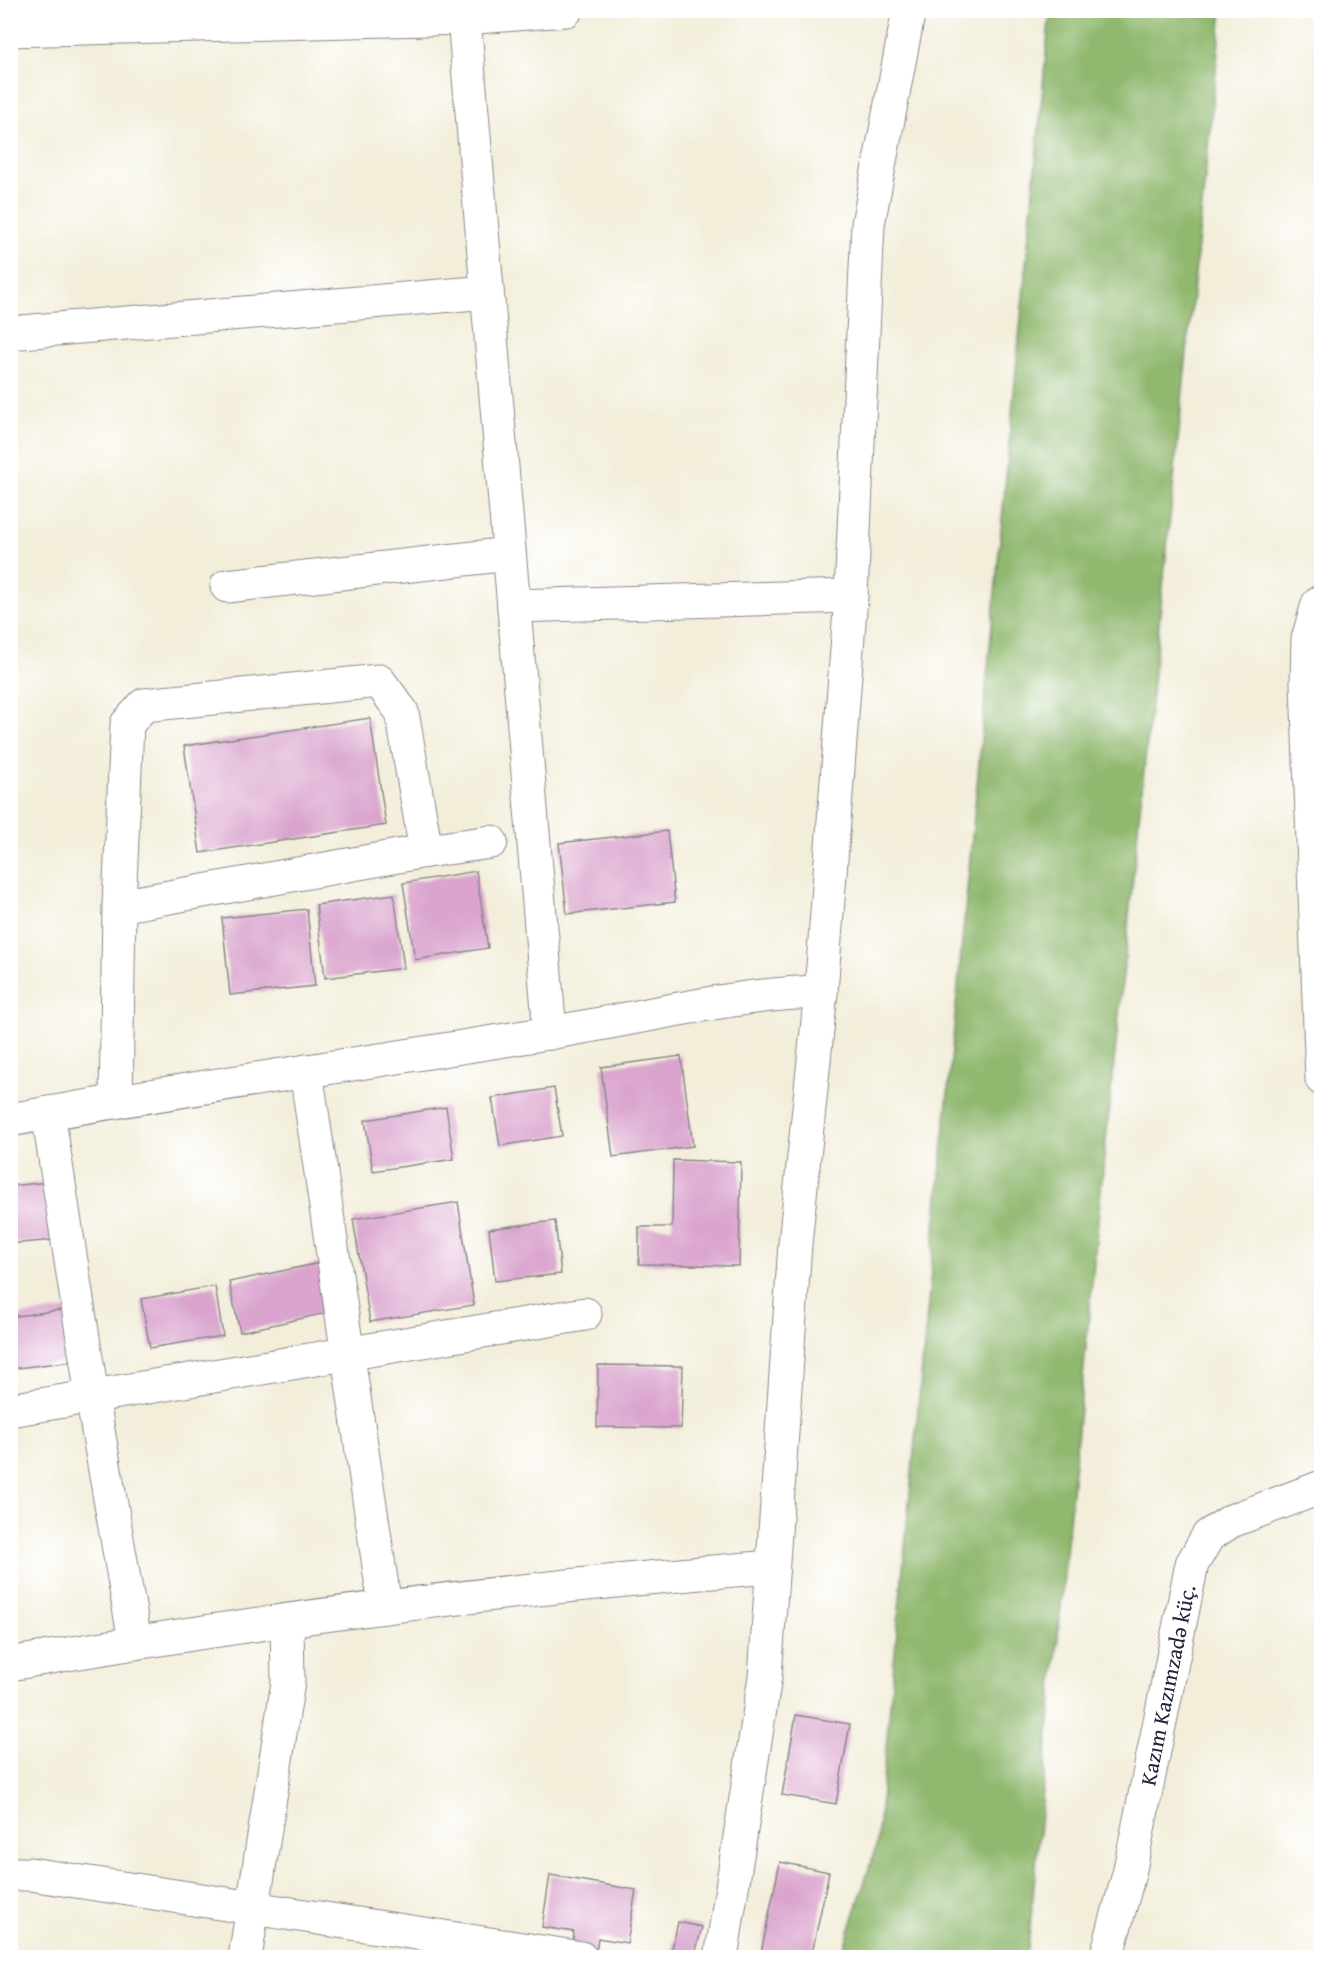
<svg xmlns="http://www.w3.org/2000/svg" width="1332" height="1968" font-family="'Gentium Book Plus',serif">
	<rect width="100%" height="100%" fill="#fff"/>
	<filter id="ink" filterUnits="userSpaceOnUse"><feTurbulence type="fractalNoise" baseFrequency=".0167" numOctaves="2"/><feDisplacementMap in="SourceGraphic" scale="12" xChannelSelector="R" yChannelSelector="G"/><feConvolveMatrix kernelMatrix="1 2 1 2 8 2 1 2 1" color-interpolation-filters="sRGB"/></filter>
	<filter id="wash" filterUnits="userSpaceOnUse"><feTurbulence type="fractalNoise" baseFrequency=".008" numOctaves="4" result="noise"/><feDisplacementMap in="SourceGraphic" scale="24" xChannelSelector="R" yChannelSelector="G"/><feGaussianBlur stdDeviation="1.35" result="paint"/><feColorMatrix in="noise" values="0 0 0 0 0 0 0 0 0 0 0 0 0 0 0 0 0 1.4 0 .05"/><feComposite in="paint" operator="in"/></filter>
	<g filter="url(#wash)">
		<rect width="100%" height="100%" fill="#f3eeda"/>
		<polygon fill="#90b86e" stroke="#596d54" stroke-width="1.5" points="1050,11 1222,11 1102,1179 1028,1948 1023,1958 841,1957 877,1843"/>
		<g id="blocks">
			<g fill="#daa4ce">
				<polygon points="370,718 386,825 200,853 184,746"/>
				<polygon points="667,831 675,902 567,914 559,843"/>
				<polygon points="476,871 488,948 415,960 403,883"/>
				<polygon points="394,894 404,968 325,978 316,905"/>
				<polygon points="307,909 315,986 230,995 222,918"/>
				<polygon points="681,1056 693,1146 613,1157 601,1067"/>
				<polygon points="554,1088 562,1136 500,1146 492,1098"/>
				<polygon points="446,1107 454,1159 373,1171 365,1120"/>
				<polygon points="673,1160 741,1162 739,1266 639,1264 639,1227 672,1227"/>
				<polygon points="48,1182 54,1240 10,1244 10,1186"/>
				<polygon points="458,1202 474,1305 370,1322 353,1219"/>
				<polygon points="555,1221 561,1274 495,1281 489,1229"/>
				<polygon points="320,1263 331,1312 240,1332 229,1282"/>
				<polygon points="215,1286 223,1336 150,1348 141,1299"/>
				<polygon points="67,1309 73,1361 10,1369 10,1317"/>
				<polygon points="598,1365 683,1366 681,1428 597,1427"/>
				<polygon points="796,1715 850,1724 836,1804 782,1795"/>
				<polygon points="780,1862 829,1872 811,1958 760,1958"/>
				<polygon points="550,1875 636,1890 627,1943 598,1938 595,1958 571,1955 574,1932 542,1927"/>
				<polygon points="678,1922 702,1927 694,1958 670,1958"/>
			</g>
		</g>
	</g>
	<g filter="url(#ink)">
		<use href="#blocks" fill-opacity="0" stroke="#8a888a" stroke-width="1.5"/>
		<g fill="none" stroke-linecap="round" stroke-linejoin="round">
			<defs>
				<g id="minor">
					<polyline points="464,18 550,1033"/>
					<polyline points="10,30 464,18 566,10"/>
					<polyline points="10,333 487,292"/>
					<polyline points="227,586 509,554"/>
					<polyline points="1322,601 1318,604 1308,639 1307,683 1322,1079"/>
					<polyline points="514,606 851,596"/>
					<polyline points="426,851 491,842"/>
					<polyline points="306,1071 385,1607"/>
					<polyline points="116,1102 119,906 127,724 144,705 379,681 402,712 426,851 119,906"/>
					<polyline points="48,1113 92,1396 135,1641"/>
					<path d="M 10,1120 C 189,1087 369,1063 548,1033 C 639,1019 729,994 821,992"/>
					<polyline points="10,1410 585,1314"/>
					<path d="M 10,1664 C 262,1619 517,1588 771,1567"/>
					<polyline points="10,1874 30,1874 581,1958"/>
					<polyline points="245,1958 288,1682 287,1622"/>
					<polyline points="721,1958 765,1677 795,1244 821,992 851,596 868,224 909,10"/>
					<path id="s1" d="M 1106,1958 L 1129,1874 L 1192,1564 L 1208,1536 L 1231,1521 L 1322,1487"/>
				</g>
			</defs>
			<use href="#minor" stroke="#8a888a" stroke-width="35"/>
			<use href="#minor" stroke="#fff" stroke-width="33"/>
		</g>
	</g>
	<g text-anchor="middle" stroke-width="4.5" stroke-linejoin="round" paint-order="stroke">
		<g font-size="22" fill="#22223b" stroke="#fff">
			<text dy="8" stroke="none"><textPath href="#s1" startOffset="280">Kazım Kazımzadə küç.</textPath></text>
		</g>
	</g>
	<rect width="1332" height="1968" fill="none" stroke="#fff" stroke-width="36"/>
</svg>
